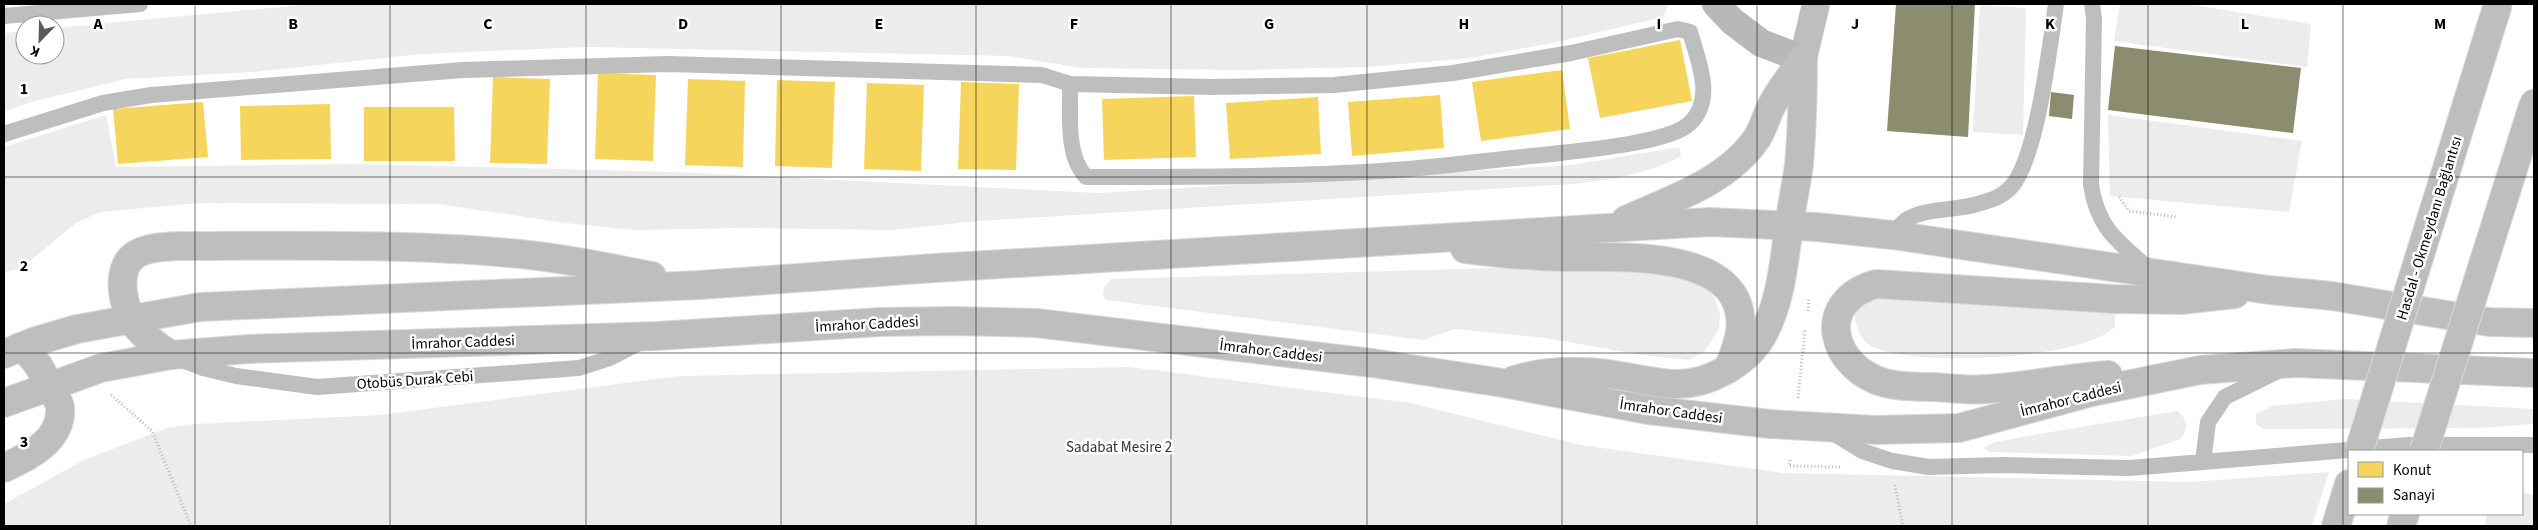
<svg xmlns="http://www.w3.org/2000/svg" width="2538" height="530" font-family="'Source Sans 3',sans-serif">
	<rect width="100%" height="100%" fill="#fff"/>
	<g fill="#ececec">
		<polygon points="312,4 1669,4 1663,17 1557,42 1471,58 1366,67 1244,70 1081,68 1009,56 588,47 421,54 253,72 126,79 31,102 4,112 4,33 25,31 25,55 55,55 55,28"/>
		<polygon points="2120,4 2187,4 2311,24 2307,67 2114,41"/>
		<polygon points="1980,5 2026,8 2023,135 1973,132"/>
		<path d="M 106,115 L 116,167 L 355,164 L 676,172 L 1098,193 L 1572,165 L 1679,147 L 1681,156 C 1648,174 1609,180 1572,184 L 978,221 L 892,230 L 741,228 L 636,230 L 565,223 L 439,204 L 198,203 L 100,212 L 76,223 L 20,269 L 4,272 L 4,147 Z"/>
		<polygon points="2108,115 2302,141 2289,212 2110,196"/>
		<polygon points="1495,268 1629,272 1685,276 1705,285 1715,299 1720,313 1719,328 1704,352 1689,360 1642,355 1546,338 1455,329 1423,340 1106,300 1103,295 1104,287 1111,279"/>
		<path d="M 1879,295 L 2109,309 L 2115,314 L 2115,327 C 2082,360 1913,368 1871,346 C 1860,340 1856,325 1854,314 L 1861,305 Z"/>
		<polygon points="1130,367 1410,403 1581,445 1783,473 2188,482 2329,472 2312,526 4,526 4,504 84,460 167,428 197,424 380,415 679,376"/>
		<polygon points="2344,399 2534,409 2534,424 2478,428 2263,429 2256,424 2256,414 2272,406"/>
		<path d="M 2177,411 C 2188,418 2189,430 2180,439 L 2132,456 L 1989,452 L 1984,448 L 1992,443 L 2016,438 Z"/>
		<polygon points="2522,492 2534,495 2534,526 2484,526 2487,514 2522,514"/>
	</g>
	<g fill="#f6d55c">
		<polygon points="1680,40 1692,101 1600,118 1588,58"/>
		<polygon points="1562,70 1570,129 1481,141 1472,82"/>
		<polygon points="598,73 656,75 653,161 595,159"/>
		<polygon points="493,77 550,79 547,164 490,163"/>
		<polygon points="688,79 745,81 743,167 685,165"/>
		<polygon points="777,80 835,82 832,168 775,166"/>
		<polygon points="961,82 1019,84 1016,170 958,169"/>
		<polygon points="867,83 924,85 921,171 864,169"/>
		<polygon points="1440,95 1444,148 1352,156 1348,102"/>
		<polygon points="1194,96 1196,157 1104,160 1102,99"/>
		<polygon points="1318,97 1321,154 1230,159 1226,103"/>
		<polygon points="203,102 208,157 118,164 113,109"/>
		<polygon points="330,104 331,159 241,160 240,106"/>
		<polygon points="364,107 454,107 455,161 364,161"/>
	</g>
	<g fill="#8c8c6e">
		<polygon points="1896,4 1975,4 1968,137 1887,131"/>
		<polygon points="2115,46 2301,68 2293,133 2108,110"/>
		<polygon points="2051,92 2074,95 2072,119 2049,116"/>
	</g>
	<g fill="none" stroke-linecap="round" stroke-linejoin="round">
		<defs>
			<g id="primary">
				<path d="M 1626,220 C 1672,199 1727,182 1757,138 C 1763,129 1766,117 1771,107 C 1779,90 1792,75 1803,59"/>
				<path d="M 1465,249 C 1497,253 1528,256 1560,257 C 1614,258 1750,246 1740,332 C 1738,345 1733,357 1728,369"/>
				<polyline points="4,354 33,342 77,329 200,307 700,285 935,268 1710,222 1817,227 1892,235 2269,290 2332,296 2489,322 2534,323"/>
				<path d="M 171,355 C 158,347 146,338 136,326 C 123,310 114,269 135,255 C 148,247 165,247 179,246 C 289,246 400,243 510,253 C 557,257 605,267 652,276"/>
				<path d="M 2108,375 C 2067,378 2027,386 1987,389 C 1970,391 1951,388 1934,387 C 1918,387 1900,387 1885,383 C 1831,368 1813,302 1876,284 L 2113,299 L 2181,300 L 2235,294"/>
				<path d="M 1514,380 C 1547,370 1580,370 1615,375 C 1636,378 1657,384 1678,384 C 1708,384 1745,364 1761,338 C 1781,304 1784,262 1789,225 C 1792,205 1796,185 1799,165 C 1802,130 1803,95 1803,59"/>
				<polyline points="4,403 101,368 171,355 249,349 657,336 880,322 953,321 1036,323 1372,363 1503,383 1648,410 1770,424 1876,430 1959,428 2092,392 2200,370 2295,363 2534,373"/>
				<path d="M 4,468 C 28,457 63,440 60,407 C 59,400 52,392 49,386 C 41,369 36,358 20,347"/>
			</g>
			<g id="motorway">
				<polyline points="2336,526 2349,484"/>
				<polyline points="2401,526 2405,514"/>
			</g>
		</defs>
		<use href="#primary" stroke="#dbdbdb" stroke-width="30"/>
		<use href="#motorway" stroke="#dbdbdb" stroke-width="30"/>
		<g stroke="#b9b9b9" stroke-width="3" stroke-dasharray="1 2.5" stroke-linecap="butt">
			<polyline points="2119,197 2129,211 2178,217"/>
			<polyline points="1808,311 1809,298"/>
			<polyline points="111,395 152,431 191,526"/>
			<polyline points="1798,398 1805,330"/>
			<polyline points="1790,460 1789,466 1842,467"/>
			<polyline points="1895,485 1903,526"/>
		</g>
		<g stroke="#bebebe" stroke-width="16">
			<path d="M 2092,4 L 2094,19 L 2091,185 C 2098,230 2119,242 2150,270"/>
			<polyline points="4,16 140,4"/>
			<path d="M 4,134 L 103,103 L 151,95 L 463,70 L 668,64 L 1042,75 L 1070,84 L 1211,87 L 1334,85 L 1453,73 L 1571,53 L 1678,29 L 1690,32 C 1698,61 1716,100 1689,124 C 1667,144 1574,151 1542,155 C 1489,160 1435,168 1381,171 C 1283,177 1184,177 1086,177 C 1065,155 1071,113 1070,84"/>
			<path d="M 1892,235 C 1897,230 1902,222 1908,219 C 1923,209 1955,210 1974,205 C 1988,201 2001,198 2011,187 C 2037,159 2050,45 2056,4"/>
			<polyline points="180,359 203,368 236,376 317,387 579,368 610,358 643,341"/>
			<polyline points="1830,431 1862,451 1892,461 1929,467 2002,465 2129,468 2203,462 2208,422 2225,397 2280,370"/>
			<polyline points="2203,462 2408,445 2534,445"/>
		</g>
		<polyline stroke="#bebebe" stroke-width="28" points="1803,59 1816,4"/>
		<polyline stroke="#b8b8b8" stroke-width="28" points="1716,4 1732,21 1761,43 1803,59"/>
		<use href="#primary" stroke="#bebebe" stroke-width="28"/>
		<use href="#motorway" stroke="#bebebe" stroke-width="28"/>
		<defs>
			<g id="motorway-bridge">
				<polyline points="2359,451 2498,4"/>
				<polyline points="2424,451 2534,103"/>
			</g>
		</defs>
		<use href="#motorway-bridge" stroke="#dbdbdb" stroke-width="30" stroke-linecap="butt"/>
		<use href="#motorway-bridge" stroke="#bebebe" stroke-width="28"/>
	</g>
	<path fill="none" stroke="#000" stroke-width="1" stroke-opacity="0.55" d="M 195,4 L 195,526M 390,4 L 390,526M 586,4 L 586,526M 781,4 L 781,526M 976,4 L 976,526M 1171,4 L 1171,526M 1367,4 L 1367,526M 1562,4 L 1562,526M 1757,4 L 1757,526M 1952,4 L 1952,526M 2148,4 L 2148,526M 2343,4 L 2343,526M 4,177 L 2534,177M 4,353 L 2534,353"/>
	<g text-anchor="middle" stroke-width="5" stroke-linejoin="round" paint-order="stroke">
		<g font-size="15" fill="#000" stroke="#fff">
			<text transform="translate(2429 228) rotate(-73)" y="5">Hasdal - Okmeydanı Bağlantısı</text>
			<text transform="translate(867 324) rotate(-3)" y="5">İmrahor Caddesi</text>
			<text transform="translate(463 342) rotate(-2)" y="5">İmrahor Caddesi</text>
			<text transform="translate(1271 351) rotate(7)" y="5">İmrahor Caddesi</text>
			<text transform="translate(415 380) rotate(-4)" y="5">Otobüs Durak Cebi</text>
			<text transform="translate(2071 399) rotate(-14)" y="5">İmrahor Caddesi</text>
			<text transform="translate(1671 411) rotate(8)" y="5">İmrahor Caddesi</text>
		</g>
		<g font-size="15" fill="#333" stroke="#fff">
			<text x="1119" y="452">Sadabat Mesire 2</text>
		</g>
	</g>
	<g font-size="16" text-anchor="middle" font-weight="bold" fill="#000" stroke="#fff" stroke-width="5" stroke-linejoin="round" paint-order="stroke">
		<text x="98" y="29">A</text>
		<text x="293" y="29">B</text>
		<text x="488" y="29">C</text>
		<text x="683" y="29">D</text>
		<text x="879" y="29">E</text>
		<text x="1074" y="29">F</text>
		<text x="1269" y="29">G</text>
		<text x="1464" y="29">H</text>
		<text x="1659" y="29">I</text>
		<text x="1855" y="29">J</text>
		<text x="2050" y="29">K</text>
		<text x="2245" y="29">L</text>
		<text x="2440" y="29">M</text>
		<text x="24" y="94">1</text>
		<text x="24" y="271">2</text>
		<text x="24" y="447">3</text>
	</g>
	<rect width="2538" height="530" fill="none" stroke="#000000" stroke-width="10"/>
	<rect x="2348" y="450" width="175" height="65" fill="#ffffff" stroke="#999999"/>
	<rect x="2358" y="462" width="25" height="15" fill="#f6d55c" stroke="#999999"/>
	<text x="2393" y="475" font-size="15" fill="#000000">Konut</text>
	<rect x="2358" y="488" width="25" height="15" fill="#8c8c6e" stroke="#999999"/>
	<text x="2393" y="500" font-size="15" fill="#000000">Sanayi</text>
	<g transform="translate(40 40) rotate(203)"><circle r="24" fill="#ffffff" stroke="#999999"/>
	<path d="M0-4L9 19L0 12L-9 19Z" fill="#595959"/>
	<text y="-8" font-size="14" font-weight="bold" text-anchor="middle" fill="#000000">K</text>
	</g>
</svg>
